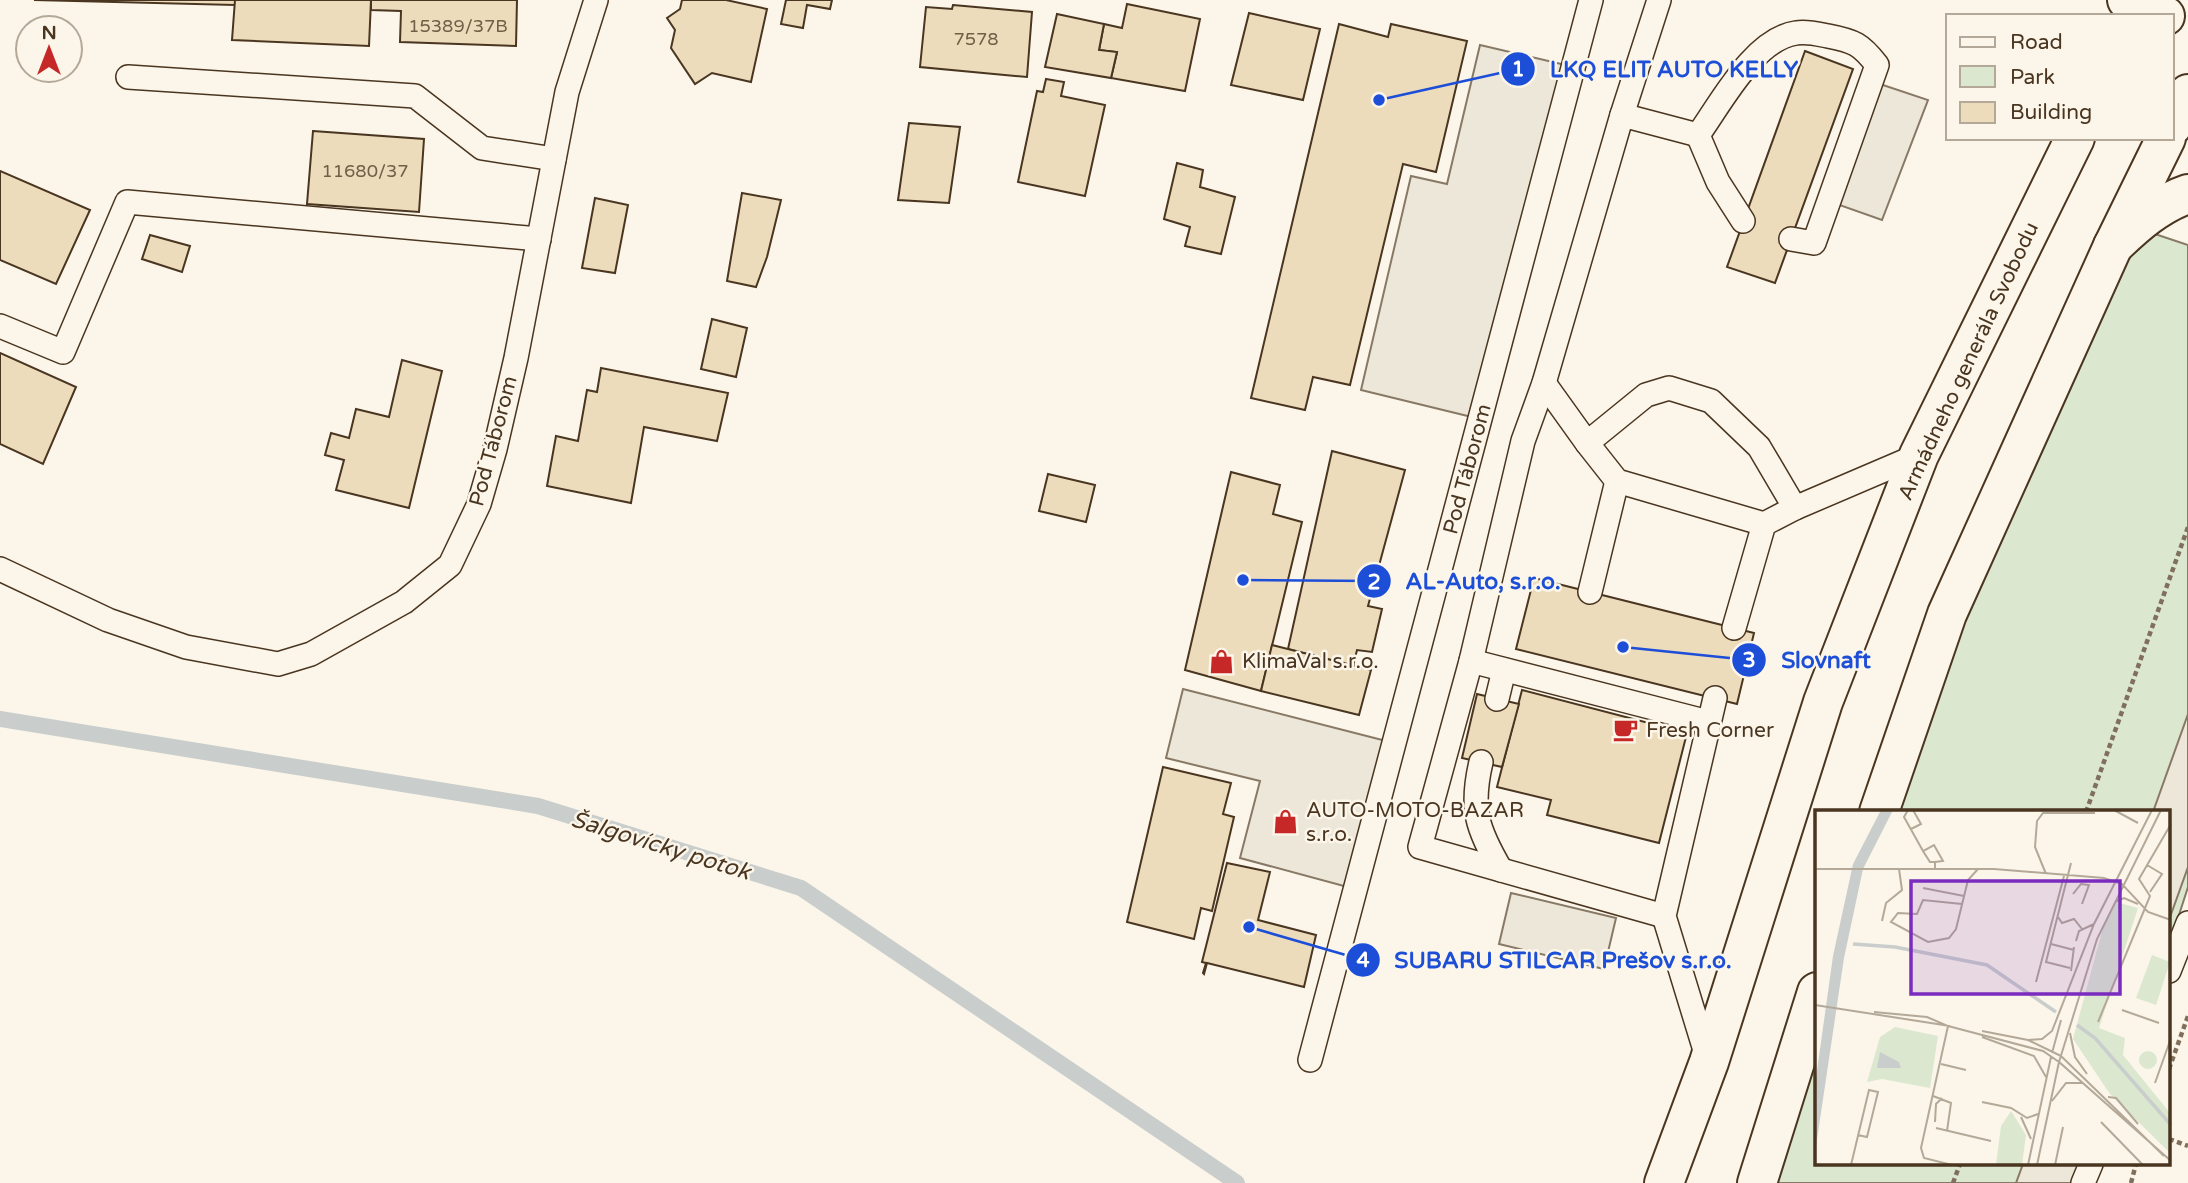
<svg xmlns="http://www.w3.org/2000/svg" width="2188" height="1183" font-family="'Varela Round',sans-serif">
	<rect width="100%" height="100%" fill="#fbf6e9"/>
	<g fill="#dce7d0" stroke="#887966" stroke-width="2">
		<polygon points="2137,228 2188,245 2188,887 2169,946 2169,812 1899,812 2022,452"/>
		<polygon points="1817,1051 1817,1164 2097,1164 2091,1183 1772,1183"/>
	</g>
	<g fill="#ede7d9" stroke="#887966" stroke-width="2">
		<polygon points="1480,45 1574,67 1480,419 1361,390 1411,176 1447,184"/>
		<polygon points="1871,81 1928,100 1882,220 1828,201"/>
		<polygon points="1183,689 1394,743 1355,889 1240,858 1260,781 1166,758"/>
		<polygon points="2188,714 2188,867 2169,920 2169,812 2153,812"/>
		<polygon points="1511,893 1616,918 1604,969 1499,944"/>
		<polygon points="2023,1164 2079,1164 2072,1183 2016,1183"/>
	</g>
	<g fill="none" stroke-linecap="round" stroke-linejoin="round">
		<polyline stroke="#c9cecd" stroke-width="16" points="0,719 538,806 801,888 1237,1183"/>
	</g>
	<g fill="#ecdcbc" stroke="#4a3520" stroke-width="2">
		<polygon points="34,0 235,0 235,5"/>
		<polygon points="235,0 371,0 369,46 232,40"/>
		<polygon points="371,0 517,0 516,46 400,42 401,11 371,10"/>
		<polygon points="682,0 726,0 767,9 751,82 712,73 695,84 671,48 675,30 667,18 680,9"/>
		<polygon points="786,0 832,0 830,9 807,5 803,28 781,24"/>
		<polygon points="1127,4 1200,19 1185,91 1111,78 1117,52 1099,50 1104,24 1122,28"/>
		<polygon points="953,5 1032,12 1027,77 920,67 926,7 952,9"/>
		<polygon points="1249,13 1320,29 1303,100 1231,85"/>
		<polygon points="1057,14 1104,24 1099,50 1117,52 1111,78 1045,67"/>
		<polygon points="1339,24 1388,37 1391,24 1467,41 1436,172 1403,164 1350,385 1313,377 1305,410 1251,398"/>
		<polygon points="1805,51 1853,69 1775,283 1727,267"/>
		<polygon points="1046,79 1064,82 1061,96 1105,105 1085,196 1018,182 1037,91 1043,92"/>
		<polygon points="909,123 960,127 949,203 898,200"/>
		<polygon points="313,131 424,139 419,212 307,204"/>
		<polygon points="1177,163 1203,170 1200,187 1235,197 1221,254 1185,246 1190,227 1164,219"/>
		<polygon points="0,171 90,210 56,284 0,260"/>
		<polygon points="742,193 781,200 767,257 756,287 727,281"/>
		<polygon points="595,198 628,205 615,273 582,268"/>
		<polygon points="150,235 190,246 182,272 142,259"/>
		<polygon points="712,319 747,328 736,377 701,369"/>
		<polygon points="0,353 76,387 43,464 0,444"/>
		<polygon points="402,360 442,371 409,508 336,490 344,460 325,455 331,433 349,438 356,409 389,417"/>
		<polygon points="601,368 728,393 717,441 644,427 631,503 547,486 556,436 578,441 587,390 597,392"/>
		<polygon points="1332,451 1405,470 1368,606 1382,609 1372,652 1357,650 1353,666 1288,649"/>
		<polygon points="1231,472 1280,485 1273,514 1302,522 1261,691 1185,670"/>
		<polygon points="1048,474 1095,485 1086,522 1039,511"/>
		<polygon points="1534,578 1754,633 1737,704 1516,649"/>
		<polygon points="1272,645 1371,670 1359,715 1261,691"/>
		<polygon points="1522,690 1687,733 1659,843 1547,815 1551,800 1497,787"/>
		<polygon points="1477,694 1519,704 1502,767 1462,758"/>
		<polygon points="1163,767 1231,783 1223,814 1234,817 1212,911 1201,908 1194,939 1127,922"/>
		<polygon points="1227,863 1270,872 1258,920 1316,935 1304,987 1207,963 1204,974 1203,973 1206,963 1202,962"/>
	</g>
	<g fill="none" stroke-linecap="round" stroke-linejoin="round">
		<defs>
			<g id="service">
				<polyline points="1659,0 1622,115 1544,383 1523,441 1471,661 1420,847 1664,916"/>
				<polyline points="128,77 415,96 482,148 554,159"/>
				<polyline points="1622,115 1698,135"/>
				<path d="M 1698,135 C 1721,103 1754,39 1796,33 C 1807,31 1818,34 1828,36 C 1854,41 1861,44 1877,65 L 1814,243 L 1791,239"/>
				<polyline points="1698,135 1718,182 1743,221"/>
				<polyline points="0,326 63,352 127,202 539,239"/>
				<polyline points="1544,383 1587,443 1646,395 1669,388 1711,401 1759,447 1795,508"/>
				<polyline points="1587,443 1617,481 1764,524"/>
				<polyline points="0,569 108,620 186,647 278,664 311,654 404,602 450,565 479,504 495,449 516,358 567,92 596,0"/>
				<polyline points="1590,592 1617,481"/>
				<polyline points="1734,628 1764,524 1795,508 1919,455"/>
				<polyline points="1471,661 1708,722"/>
				<polyline points="1497,699 1504,670"/>
				<path d="M 1481,762 C 1470,809 1477,829 1501,870"/>
				<polyline points="2169,971 2188,923"/>
				<polyline points="1310,1060 1591,0"/>
				<polyline points="1708,1060 1664,916 1715,698"/>
				<polyline points="2083,1183 2091,1164"/>
			</g>
			<g id="minor">
				<polyline points="2127,0 2139,3 2165,16"/>
				<path d="M 2113,246 C 2135,225 2158,204 2188,194"/>
			</g>
			<g id="primary">
				<polyline points="2133,16 2140,0"/>
				<polyline points="2172,126 2188,94"/>
				<polyline points="1879,812 1947,614 2113,246 2166,138"/>
				<polyline points="1664,1183 1709,1062 1823,702 1919,455 2075,138"/>
				<polyline points="1757,1183 1817,992"/>
			</g>
		</defs>
		<use href="#service" stroke="#4a3520" stroke-width="26"/>
		<use href="#minor" stroke="#4a3520" stroke-width="42"/>
		<use href="#primary" stroke="#4a3520" stroke-width="42"/>
		<g stroke="#7f6f5c" stroke-width="4.5" stroke-dasharray="5 3.5" stroke-linecap="butt">
			<polyline points="2086,812 2188,527"/>
			<polyline points="2169,1069 2188,1016"/>
			<polyline points="2169,1139 2188,1146"/>
			<polyline points="1953,1183 1960,1164"/>
			<polyline points="2131,1183 2136,1164"/>
		</g>
		<use href="#service" stroke="#fbf6e9" stroke-width="23"/>
		<use href="#minor" stroke="#fbf6e9" stroke-width="38"/>
		<use href="#primary" stroke="#fbf6e9" stroke-width="38"/>
	</g>
	<defs>
		<symbol id="shop-bare" viewBox="-9 -9 18 18"><path d="M-5-2.5h2.3a2.7 3.5 0 0 1 5.4 0H5L5.5 6h-11ZM-1.5-2.5h3a1.5 2.3 0 0 0-3 0Z" fill="#c62828" stroke="#fbf6e9" stroke-width="2.5" paint-order="stroke"/></symbol>
		<symbol id="cafe-bare" viewBox="-9 -9 18 18"><path d="M-5.5-4.5H6V0H3Q3 3.5 0 3.5H-2.5Q-5.5 3.5-5.5 0ZM3-3.2v2h1.7v-2ZM-6 4.5H4V6H-6Z" fill="#c62828" stroke="#fbf6e9" stroke-width="2.5" paint-order="stroke"/></symbol>
	</defs>
	<g fill-rule="evenodd">
		<use href="#shop-bare" x="1204" y="644" width="35" height="35"/>
		<use href="#cafe-bare" x="1608" y="712" width="35" height="35"/>
		<use href="#shop-bare" x="1268" y="804" width="35" height="35"/>
	</g>
	<g text-anchor="middle" stroke-width="5" stroke-linejoin="round" paint-order="stroke">
		<g font-size="18" fill="#725f47">
			<text x="458" y="32">15389/37B</text>
			<text x="976" y="45">7578</text>
			<text x="365" y="177">11680/37</text>
		</g>
		<g font-size="21" fill="#4a3520" stroke="#fbf6e9">
			<text transform="translate(1968 361) rotate(-65)" y="7">Armádneho generála Svobodu</text>
			<text transform="translate(493 441) rotate(-75)" y="7">Pod Táborom</text>
			<text transform="translate(1467 469) rotate(-75)" y="7">Pod Táborom</text>
		</g>
		<g font-size="21" fill="#4a3520" stroke="#fbf6e9" text-anchor="start">
			<text x="1242" y="668">KlimaVal s.r.o.</text>
			<text x="1646" y="737">Fresh Corner</text>
			<text x="1306" y="817">AUTO-MOTO-BAZAR<tspan x="1306" dy="24">s.r.o.</tspan></text>
		</g>
		<g font-size="23" font-style="italic" fill="#4a3520" stroke="#fbf6e9">
			<text transform="translate(661 845) rotate(17)" y="8">Šalgovícky potok</text>
		</g>
	</g>
	<g transform="translate(1815 810)">
		<rect width="355" height="355" fill="#fbf6e9"/>
		<path d="M 300,92 L 323,98 L 284,218 L 310,228 L 308,245 L 355,303 L 355,343 L 295,284 L 258,229 L 289,114 ZM 337,145 L 355,152 L 341,195 L 321,188 ZM 80,217 L 123,226 L 115,278 L 67,269 L 52,272 L 65,227 ZM324 250a9 9 0 1 1 18 0a9 9 0 1 1-18 0ZM 196,301 L 211,325 L 207,355 L 181,355 L 186,316 Z" fill="#dce7d0"/>
		<path d="M 66,0 L 78,0 L 48,59 L 29,148 L 0,343 L 0,275 L 18,146 L 38,54 ZM 65,242 L 84,252 L 86,258 L 62,258 Z" fill="#c9cecd"/>
		<path fill="none" stroke="#c9cecd" stroke-width="3.5" d="M 38,134 L 80,137 L 172,155 L 241,202M 262,215 L 280,228 L 356,315"/>
		<path fill="none" stroke="#b4a999" stroke-width="2" d="M 93,0 L 89,7 L 108,41M 299,0 L 323,13M 96,19 L 106,14 L 98,0M 120,52 L 115,52 L 108,41 L 119,35 L 128,51 L 120,52 L 120,59M 332,55 L 347,64 L 335,82M 0,59 L 179,59 L 289,68 L 307,74 L 333,102 L 356,110M 231,64 L 220,37 L 222,11 L 228,3 L 280,3M 108,78 L 149,86M 258,84 L 266,74 L 274,75 L 267,94M 300,92 L 309,88 L 323,94M 147,94 L 108,90 L 102,104 L 83,103 L 76,112 L 113,132 L 134,128 L 141,119 L 153,70 L 163,59M 243,107 L 247,113 L 259,109 L 267,119M 67,111 L 71,93 L 87,80 L 84,59M 261,131 L 264,121 L 279,114M 236,134 L 259,140M 255,158 L 231,152 L 256,53M 256,161 L 259,137M 221,172 L 249,66M 0,195 L 135,216M 307,200 L 344,213M 59,202 L 112,207 L 133,216 L 106,338 L 109,348 L 137,355M 283,212 L 335,86 L 324,69 L 356,14M 133,216 L 228,241 L 244,252 L 282,129 L 346,0M 167,221 L 213,230 L 246,246M 255,223 L 260,247 L 272,264M 167,227 L 219,246 L 231,267M 213,230 L 227,229 L 237,221 L 279,114 L 337,0M 237,243 L 246,210M 246,246 L 349,346M 126,254 L 151,260M 340,273 L 356,228M 118,286 L 136,293 L 132,321M 293,287 L 301,288 L 323,314M 237,291 L 251,273 L 267,273M 167,292 L 196,298 L 212,308 L 223,304M 206,307 L 216,329M 120,312 L 121,294 L 127,288M 286,312 L 328,355M 121,318 L 176,331M 36,355 L 54,280 L 63,282 L 52,327 L 43,325M 213,355 L 236,247M 222,355 L 244,252 L 356,351M 240,355 L 248,317"/>
		<path fill="#7b2cbf" fill-opacity="0.15" stroke="#7b2cbf" stroke-width="3.5" d="M 96,71 L 305,71 L 305,184 L 96,184 Z"/>
		<rect width="355" height="355" fill="none" stroke="#4a3520" stroke-width="3.5"/>
	</g>
	<path fill="none" stroke="#1d4ed8" stroke-width="2.5" d="M1379 100L1518 69M1243 580L1374 581M1623 647L1749 660M1249 927L1363 960"/>
	<g fill="#1d4ed8" stroke="#fbf6e9" stroke-width="2.5">
		<circle cx="1379" cy="100" r="7"/>
		<circle cx="1243" cy="580" r="7"/>
		<circle cx="1623" cy="647" r="7"/>
		<circle cx="1249" cy="927" r="7"/>
		<circle cx="1518" cy="69" r="18"/>
		<circle cx="1374" cy="581" r="18"/>
		<circle cx="1749" cy="660" r="18"/>
		<circle cx="1363" cy="960" r="18"/>
	</g>
	<g font-size="21" text-anchor="middle" font-weight="bold" fill="#fff">
		<text x="1518" y="76">1</text>
		<text x="1374" y="589">2</text>
		<text x="1749" y="667">3</text>
		<text x="1363" y="967">4</text>
	</g>
	<g font-size="23" text-anchor="middle" font-weight="bold" fill="#1d4ed8" stroke="#fbf6e9" stroke-width="5" stroke-linejoin="round" paint-order="stroke">
		<text x="1674" y="77">LKQ ELIT AUTO KELLY</text>
		<text x="1483" y="589">AL-Auto, s.r.o.</text>
		<text x="1826" y="668">Slovnaft</text>
		<text x="1563" y="968">SUBARU STILCAR Prešov s.r.o.</text>
	</g>
	<rect x="1946" y="14" width="228" height="126" fill="#fbf6e9" stroke="#b4a999" stroke-width="2"/>
	<rect x="1960" y="37" width="35" height="10" fill="#fbf6e9" stroke="#b4a999" stroke-width="2"/>
	<text x="2010" y="49" font-size="21" fill="#4a3520">Road</text>
	<rect x="1960" y="66" width="35" height="21" fill="#dce7d0" stroke="#b4a999" stroke-width="2"/>
	<text x="2010" y="84" font-size="21" fill="#4a3520">Park</text>
	<rect x="1960" y="102" width="35" height="21" fill="#ecdcbc" stroke="#b4a999" stroke-width="2"/>
	<text x="2010" y="119" font-size="21" fill="#4a3520">Building</text>
	<g transform="translate(49 49)"><circle r="33" fill="#fbf6e9" stroke="#b4a999" stroke-width="2"/>
	<path d="M0-5L12 26L0 18L-12 26Z" fill="#c62828"/>
	<text y="-10" font-size="19" font-weight="bold" text-anchor="middle" fill="#4a3520">N</text>
	</g>
</svg>
